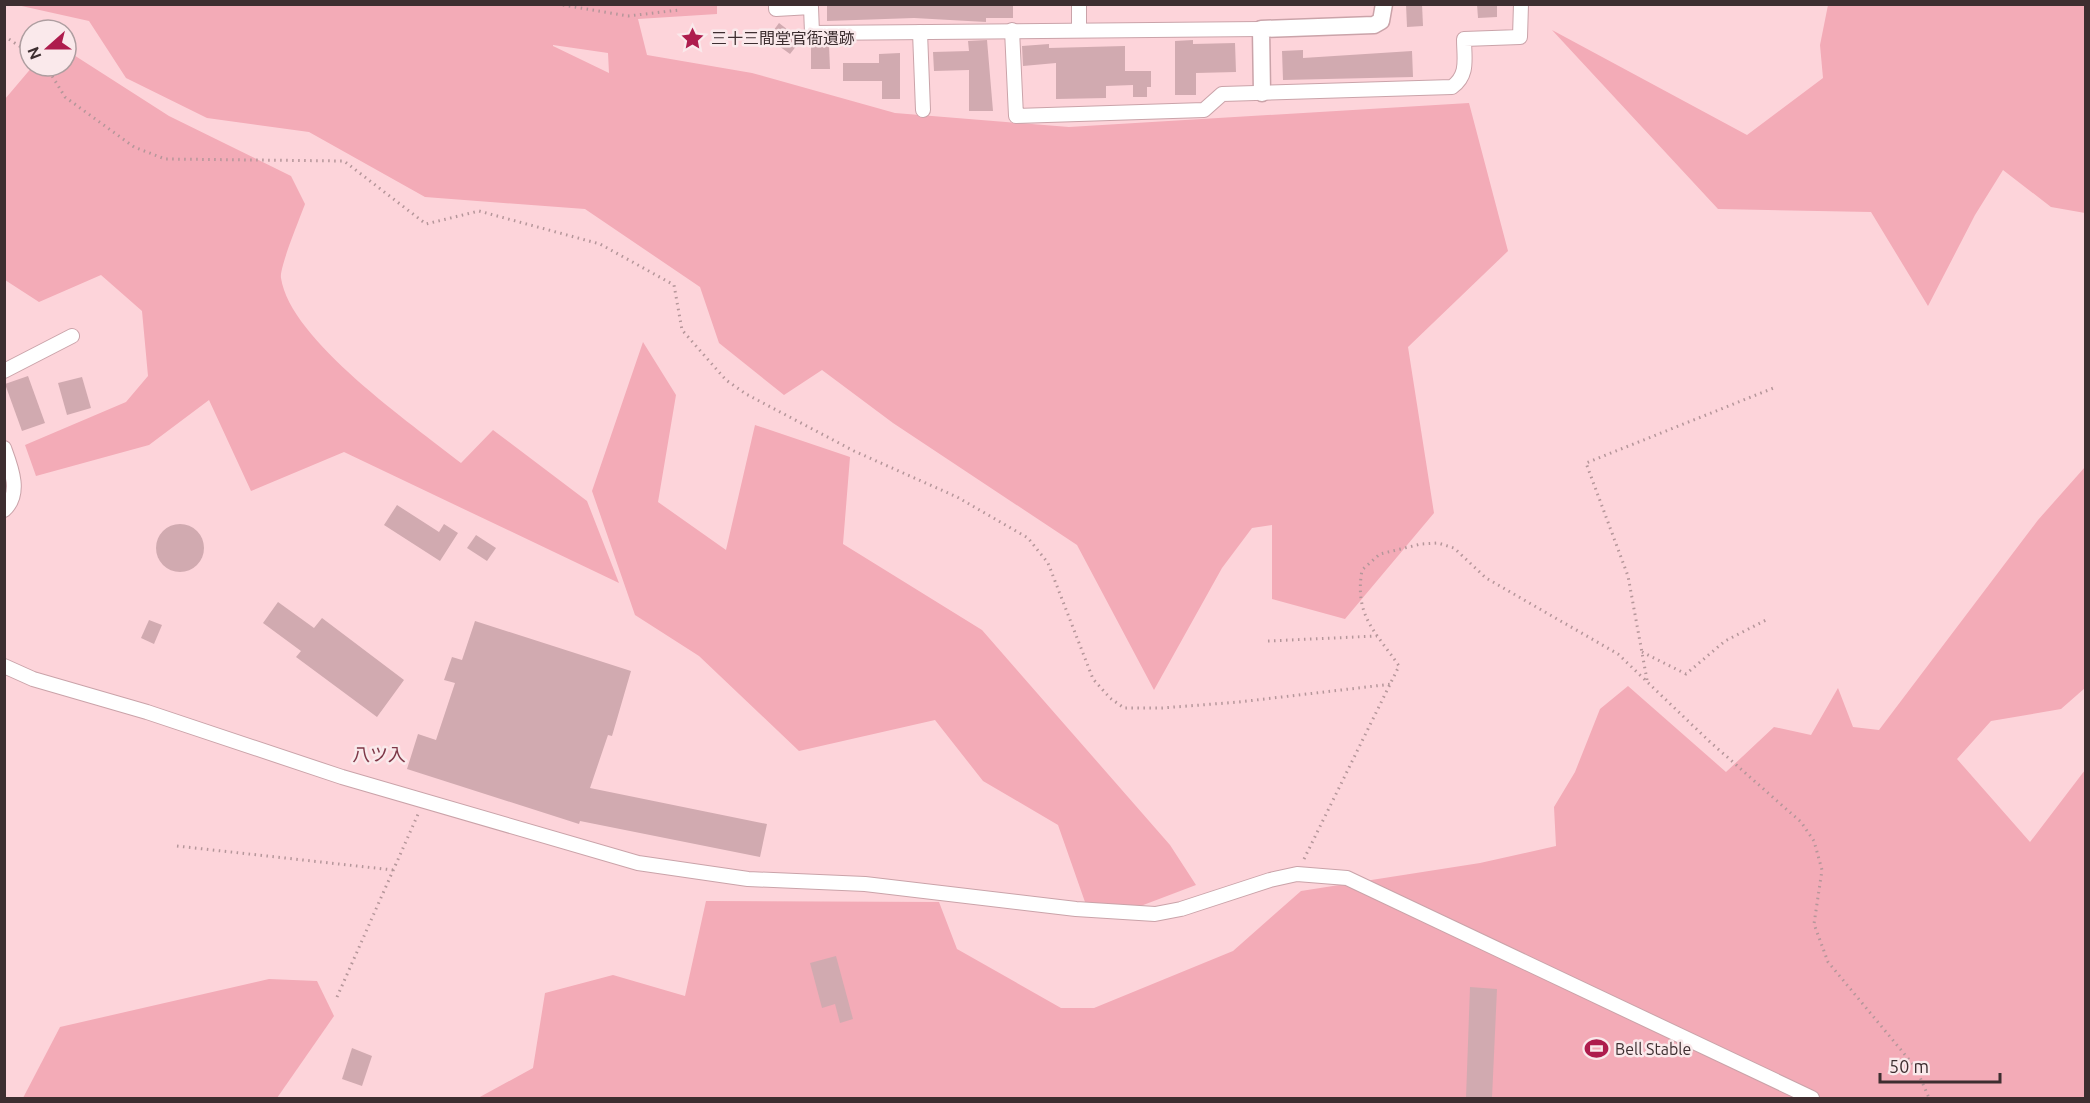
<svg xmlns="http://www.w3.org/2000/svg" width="2090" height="1103" font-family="Ubuntu,'Noto Sans JP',sans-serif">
	<rect width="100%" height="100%" fill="#fdd4da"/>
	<g fill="#f3abb7" fill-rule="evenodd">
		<path d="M 17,5 L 717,5 L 717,14 L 638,19 L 647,55 L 752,73 L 895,113 L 1069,127 L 1469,103 L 1508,251 L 1408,347 L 1434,513 L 1345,619 L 1272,599 L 1272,525 L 1252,528 L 1222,568 L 1154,690 L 1077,545 L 893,423 L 822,370 L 784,395 L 719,343 L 700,287 L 585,209 L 425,197 L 309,132 L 207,118 L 126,78 L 89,21 ZM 553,45 L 608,53 L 609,73 L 553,46 Z"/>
		<polygon points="1828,5 2085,5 2085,213 2051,207 2003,170 1975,215 1928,306 1871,212 1718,209 1552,30 1747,135 1823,78 1820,45"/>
		<path d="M 66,50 L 169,116 L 291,176 L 305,204 C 300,218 279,268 281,278 C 290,340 412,424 461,463 L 493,430 L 587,501 L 619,583 L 344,452 L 251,491 L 209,400 L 149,445 L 36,476 L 25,445 L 126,402 L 148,376 L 142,311 L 101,275 L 39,302 L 5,280 L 5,99 L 33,66 L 66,66 Z"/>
		<polygon points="643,342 676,395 658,502 726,550 755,425 850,457 843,544 982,630 1170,845 1196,885 1138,907 1085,902 1058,825 983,781 935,720 799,751 699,656 635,615 592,491"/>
		<polygon points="2085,467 2085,688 2061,709 1991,721 1957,759 2030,842 2085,770 2085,1098 478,1098 533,1068 545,993 613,975 685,996 706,901 939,902 957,949 1061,1008 1094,1008 1233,951 1301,891 1480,863 1556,846 1554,807 1575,772 1600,709 1628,686 1726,772 1774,727 1811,735 1838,688 1853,727 1879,730 2038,520"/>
		<polygon points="269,979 317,981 334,1016 277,1098 23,1098 60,1027"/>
	</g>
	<g fill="#d1aab0">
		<polygon points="827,4 1013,4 1013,18 986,18 986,22 914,18 827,21"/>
		<polygon points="1406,4 1422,4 1423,26 1407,27"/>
		<polygon points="1477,4 1497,4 1497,17 1478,18"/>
		<polygon points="779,23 801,40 790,54 768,38"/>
		<polygon points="987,40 993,111 969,111 969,70 934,71 933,52 969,51 968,41"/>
		<polygon points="1193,40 1193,44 1235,43 1236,72 1196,73 1196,95 1175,95 1175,41"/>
		<polygon points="1049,44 1049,48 1125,46 1125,71 1151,71 1151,87 1147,87 1147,97 1133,97 1133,85 1106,86 1106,98 1056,99 1056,63 1023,66 1022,46"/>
		<polygon points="811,45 829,45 830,69 811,69"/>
		<polygon points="1303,50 1303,58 1412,51 1413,77 1283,80 1282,51"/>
		<polygon points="900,53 900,99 882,99 882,81 843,81 843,63 879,63 879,54"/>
		<polygon points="28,376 45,423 22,431 5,384"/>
		<polygon points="82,377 91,408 67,415 58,383"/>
		<polygon points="397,505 439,532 444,524 458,533 440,561 384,525"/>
		<circle cx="180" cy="548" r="24"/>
		<polygon points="476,535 496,548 487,561 467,548"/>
		<polygon points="278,602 314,628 322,618 404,680 377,717 296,657 301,651 263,623"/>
		<polygon points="149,620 162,625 154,644 141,638"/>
		<polygon points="475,621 631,671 612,736 608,735 590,788 767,824 760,857 580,821 579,824 407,769 418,734 436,740 455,683 444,680 452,657 462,660"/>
		<polygon points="836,956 853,1019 840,1023 835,1004 822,1008 810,963"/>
		<polygon points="1470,987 1497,989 1492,1098 1466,1098"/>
		<polygon points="352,1048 372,1056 362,1086 342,1079"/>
	</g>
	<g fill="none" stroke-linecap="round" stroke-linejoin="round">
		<defs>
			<g id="minor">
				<polyline points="776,4 776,9 811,7 812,33 1261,29"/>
				<polyline points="1079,4 1079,29"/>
				<path d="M 1012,30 L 1016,116 L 1204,110 L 1222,94 L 1452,87 C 1469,75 1464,58 1464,39 L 1520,37 L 1521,4"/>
				<polyline points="920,32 923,110"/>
				<polyline points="4,371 72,336"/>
				<path d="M 4,448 C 11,467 22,494 4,510"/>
				<polyline points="4,666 33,679 147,712 342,777 638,863 748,879 865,884 1076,909 1155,914 1181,909 1270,880 1297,874 1347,878 1812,1098"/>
			</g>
			<polyline id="tertiary" points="1262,93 1261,29 1374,25 1381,21 1384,4"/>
		</defs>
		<use href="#minor" stroke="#caa3a9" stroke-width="16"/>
		<use href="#tertiary" stroke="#caa3a9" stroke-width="19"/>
		<g stroke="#b5969a" stroke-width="3" stroke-dasharray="1.5 4.5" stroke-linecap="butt">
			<polyline points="557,4 628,16 679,10"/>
			<polyline points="4,36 30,53"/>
			<polyline points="46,66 65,97 134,147 165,159 344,161 426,224 479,211 600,244 674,285 682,330 726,380 746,394 854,451 957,497 1028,538 1048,563 1093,679 1110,698 1124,708 1162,708 1239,702 1392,684"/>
			<polyline points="1268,641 1377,636"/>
			<polyline points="1642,652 1686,674 1725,641 1766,620"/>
			<polyline points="1647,680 1628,576 1586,463 1776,387"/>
			<polyline points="177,846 393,870"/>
			<path d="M 1304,859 L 1399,666 C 1376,632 1354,616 1362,570 L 1380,554 L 1421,544 L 1438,543 L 1454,548 L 1486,578 L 1618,654 L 1709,741 L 1801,822 L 1814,841 L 1822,870 L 1814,924 L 1828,962 L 1916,1068 L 1929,1098"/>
			<polyline points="337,997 419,812"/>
		</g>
		<use href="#minor" stroke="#fff" stroke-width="14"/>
		<use href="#tertiary" stroke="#fff" stroke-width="16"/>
	</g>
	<defs>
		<symbol id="sight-bare" viewBox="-9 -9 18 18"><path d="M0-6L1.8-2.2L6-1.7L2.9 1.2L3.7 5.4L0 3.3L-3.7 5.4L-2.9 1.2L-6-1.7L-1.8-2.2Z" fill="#ae1c4d" stroke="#fae9eb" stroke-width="2.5" paint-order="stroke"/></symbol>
		<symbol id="stadium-bare" viewBox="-9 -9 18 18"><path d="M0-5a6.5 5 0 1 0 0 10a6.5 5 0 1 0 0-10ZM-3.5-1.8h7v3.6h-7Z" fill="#ae1c4d" stroke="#fae9eb" stroke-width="2.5" paint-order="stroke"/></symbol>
	</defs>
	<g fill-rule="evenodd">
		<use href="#sight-bare" x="676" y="22" width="33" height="33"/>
		<use href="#stadium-bare" x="1580" y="1032" width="33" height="33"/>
	</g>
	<g text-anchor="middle" stroke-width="5" stroke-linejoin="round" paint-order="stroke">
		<g font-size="16" fill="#3d2e30" stroke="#fae9eb" text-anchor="start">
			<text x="711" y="44">三十三間堂官衙遺跡</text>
			<text x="1615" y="1055">Bell Stable</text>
		</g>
		<g font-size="18" fill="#7e3747" stroke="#fae9eb">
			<text x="379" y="761">八ツ入</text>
		</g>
	</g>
	<rect width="2090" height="1103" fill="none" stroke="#3d2e30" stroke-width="12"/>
	<g transform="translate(48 48) rotate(249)"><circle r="28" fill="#fae9eb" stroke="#ae9ea0" stroke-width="1.5"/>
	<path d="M0-4.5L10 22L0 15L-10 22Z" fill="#ae1c4d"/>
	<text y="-9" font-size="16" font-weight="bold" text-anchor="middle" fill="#3d2e30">N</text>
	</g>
	<path d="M1880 1073v9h120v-9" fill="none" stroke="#3d2e30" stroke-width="3"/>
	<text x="1889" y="1073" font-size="18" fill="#3d2e30" stroke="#fae9eb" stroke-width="4.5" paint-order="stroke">50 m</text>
</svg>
